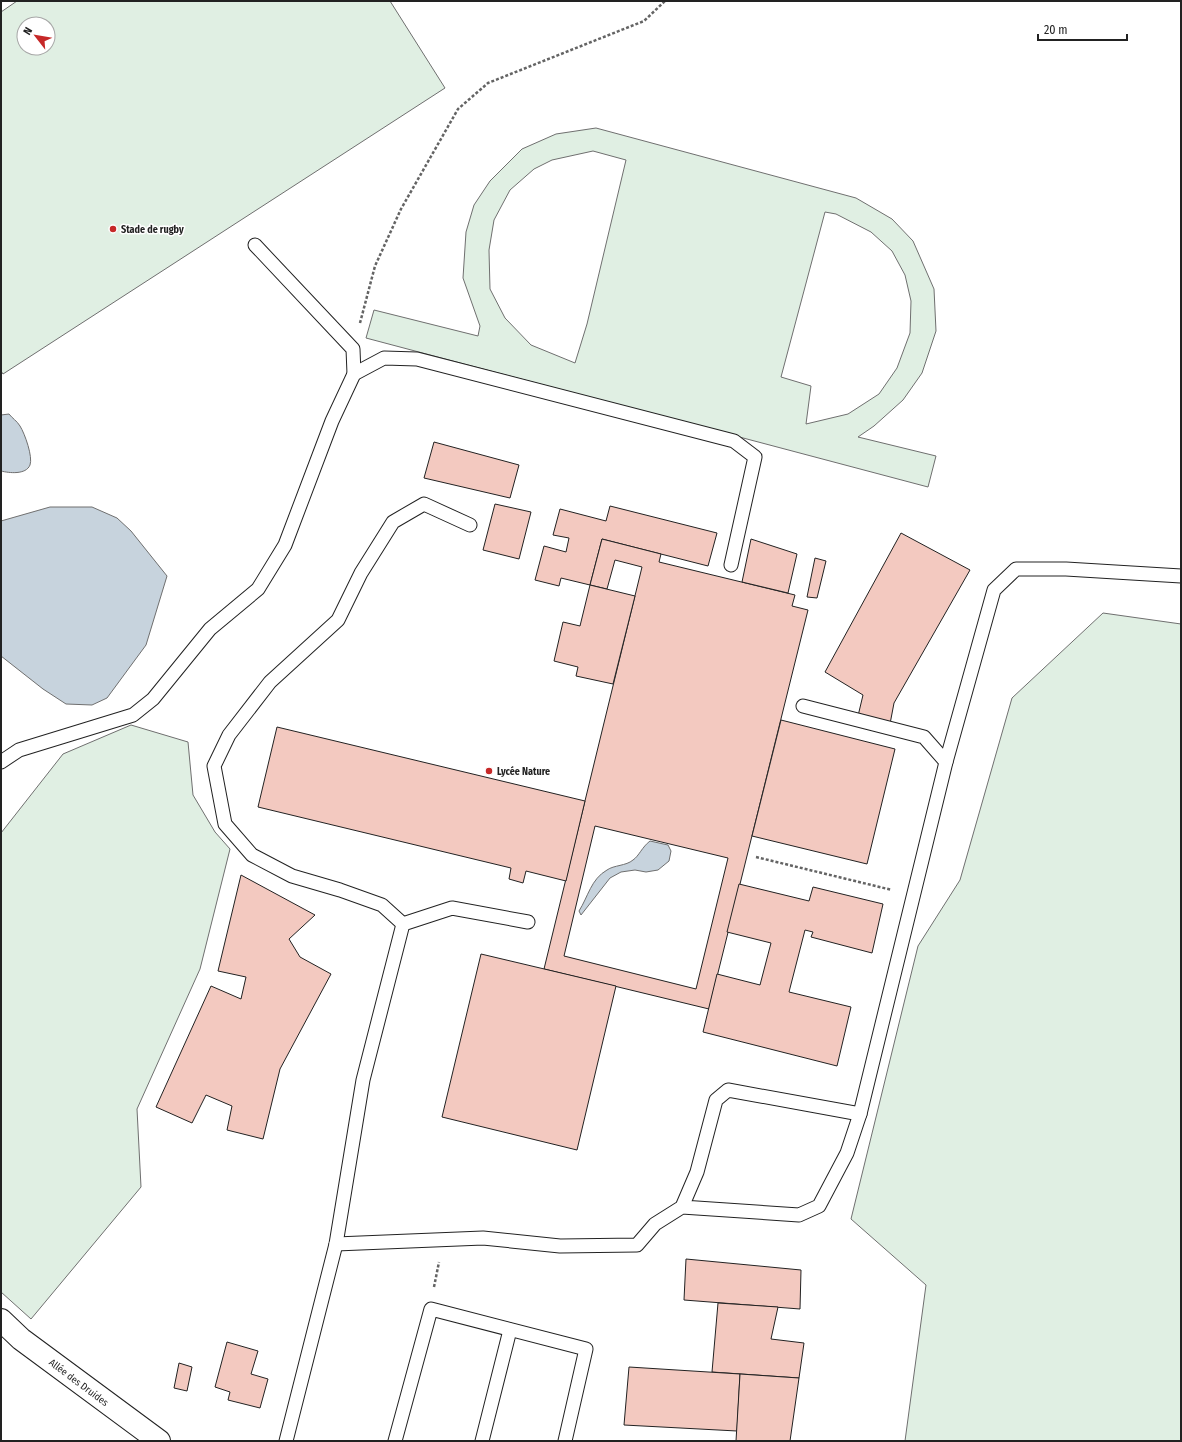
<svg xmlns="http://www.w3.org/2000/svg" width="1182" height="1442" font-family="'Fira Sans Condensed',sans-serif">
	<rect width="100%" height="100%" fill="#fff"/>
	<g fill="#e0efe3" stroke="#6f6f6f" fill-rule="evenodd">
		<path d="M 17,1 L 390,1 L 445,88 L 3,374 L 1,371 L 1,12 ZM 24,24 L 48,24 L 48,48 L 24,48 Z"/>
		<path d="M 596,128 L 856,198 L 892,219 L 913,241 L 934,289 L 936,331 L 922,373 L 903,400 L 874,426 L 858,437 L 936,456 L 928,487 L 366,338 L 374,310 L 478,336 L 480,326 L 463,278 L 466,232 L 474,205 L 490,181 L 522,149 L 556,134 ZM 593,151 L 626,160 L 587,324 L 575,363 L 531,345 L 505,318 L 490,289 L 489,250 L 494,220 L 510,190 L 534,169 L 552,160 ZM 825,212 L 836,214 L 871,232 L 892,251 L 905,275 L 911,301 L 910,333 L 897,368 L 879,394 L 848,414 L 806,424 L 811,386 L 781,377 Z"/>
		<polygon points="1103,613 1181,624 1181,1441 905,1441 926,1285 851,1219 918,946 960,880 1012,698"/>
		<polygon points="131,725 188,742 193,795 215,832 230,849 200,969 137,1109 141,1187 31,1319 1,1292 1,833 63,754"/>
	</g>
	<g fill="#c7d3dd" stroke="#6f6f6f">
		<path d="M 9,414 C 12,418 17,421 20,426 C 25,434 33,457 30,465 C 26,475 9,473 1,471 L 1,415 Z"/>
		<polygon points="50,507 92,507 117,518 131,531 167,576 146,645 107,698 92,705 66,704 43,689 1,656 1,521"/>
		<path d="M 650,841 L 668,845 L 671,851 L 669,861 L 658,870 L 646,872 L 635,870 L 621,872 L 610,878 L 581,915 L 579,911 C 588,897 591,879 607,870 C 614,865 626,866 633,860 C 639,856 642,847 650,841 Z"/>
	</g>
	<g fill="#f3c9c0" stroke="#222" fill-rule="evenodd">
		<polygon points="434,442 519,465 510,498 424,478"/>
		<polygon points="495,504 531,512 519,559 483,550"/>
		<polygon points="610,506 717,533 708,566 602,539 590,585 561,578 559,586 535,580 544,546 566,552 569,538 553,535 560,509 606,521"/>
		<polygon points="901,533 970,570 894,703 890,724 858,716 863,695 825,672"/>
		<path d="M 602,539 L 661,554 L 659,562 L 795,595 L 792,606 L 808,610 L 709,1009 L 544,969 L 642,567 L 615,560 L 607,589 L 590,585 ZM 595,826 L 728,858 L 696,989 L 564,956 Z"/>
		<polygon points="751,539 797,554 788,593 742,582"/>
		<polygon points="815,558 826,561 817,598 807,597"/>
		<polygon points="590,585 635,596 613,684 576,676 578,667 554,661 563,622 580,626"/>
		<polygon points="781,720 895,749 867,864 752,836"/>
		<polygon points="277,727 585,801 566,881 526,871 523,883 509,879 511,868 258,807"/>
		<polygon points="241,875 315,915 289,939 300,957 331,974 280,1069 263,1139 227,1130 232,1106 206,1095 192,1123 156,1107 211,986 241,999 246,977 218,971"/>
		<polygon points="739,884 809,901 813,887 883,904 872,953 811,937 813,932 805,930 789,992 851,1007 837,1066 703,1032 717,974 760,985 771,943 727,932"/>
		<polygon points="481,954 616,986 577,1150 442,1117"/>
		<polygon points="686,1259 801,1270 800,1309 684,1300"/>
		<polygon points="718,1303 778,1307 771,1339 804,1343 799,1378 712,1372"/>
		<polygon points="227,1342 258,1351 251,1374 268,1379 260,1408 228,1400 230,1392 215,1387"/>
		<polygon points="179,1363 192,1367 187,1391 174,1388"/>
		<polygon points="629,1367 740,1374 737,1431 624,1425"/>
		<polygon points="740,1374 799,1378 790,1441 736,1441"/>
	</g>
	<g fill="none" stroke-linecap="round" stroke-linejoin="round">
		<defs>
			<g id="lane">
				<polyline points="354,374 384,358 417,359 734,441 755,457 731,565"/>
				<polyline points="803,706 924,737 946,762"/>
				<polyline points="1,762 19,750 133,715 153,699 210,629 258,589 285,545 332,421 354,374 353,349 255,245"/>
				<polyline points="403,924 382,905 340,890 292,876 252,855 225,824 214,766 229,735 270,682 338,620 361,573 393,522 424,504 470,525"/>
				<polyline points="860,1114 946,762 994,590 1016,569 1066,569 1181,576"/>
				<polyline points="336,1244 483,1238 560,1246 637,1245 655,1224 682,1207 799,1215 819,1206 847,1153 860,1114 728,1090 716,1100 697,1172 682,1207"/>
				<polyline points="286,1441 336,1244 363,1080 403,924 452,908 528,922"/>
				<polyline points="395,1441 431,1309 586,1349 565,1441"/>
				<polyline points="482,1441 510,1330"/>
			</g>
			<polyline id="street" points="1,1320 21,1339 159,1441"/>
		</defs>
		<use href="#lane" stroke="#222" stroke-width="15"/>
		<use href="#street" stroke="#222" stroke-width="24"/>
		<g stroke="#646464" stroke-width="2.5" stroke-dasharray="3 2" stroke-linecap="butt">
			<polyline points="360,323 375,266 401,209 458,109 488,83 644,21 665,1"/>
			<polyline points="756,857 892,890"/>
			<polyline points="434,1287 439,1262"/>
		</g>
		<use href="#lane" stroke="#fff" stroke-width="13"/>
		<use href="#street" stroke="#fff" stroke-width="22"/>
	</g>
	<g fill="#c62828" stroke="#fff" stroke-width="1.5">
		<circle cx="113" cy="229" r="4"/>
		<circle cx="489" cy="771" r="4"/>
	</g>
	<g text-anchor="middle" stroke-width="3" stroke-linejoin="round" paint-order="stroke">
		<g font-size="10" font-weight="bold" fill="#222" stroke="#fff" text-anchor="start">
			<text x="121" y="233">Stade de rugby</text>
			<text x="497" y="775">Lycée Nature</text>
		</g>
		<g font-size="10" fill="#222" stroke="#fff">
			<text transform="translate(79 1382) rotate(37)" y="4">Allée des Druides</text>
		</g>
	</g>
	<rect width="1182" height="1442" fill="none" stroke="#222222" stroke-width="4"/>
	<g transform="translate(36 36) rotate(301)"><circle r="19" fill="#ffffff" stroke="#a7a7a7"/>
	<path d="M0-3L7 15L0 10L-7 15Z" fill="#c62828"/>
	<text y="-6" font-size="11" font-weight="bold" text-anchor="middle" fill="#222222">N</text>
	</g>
	<path d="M1038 34v6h89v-6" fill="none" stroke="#222222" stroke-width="2"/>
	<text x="1044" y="34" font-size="12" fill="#222222" stroke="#ffffff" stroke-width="3" paint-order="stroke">20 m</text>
</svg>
